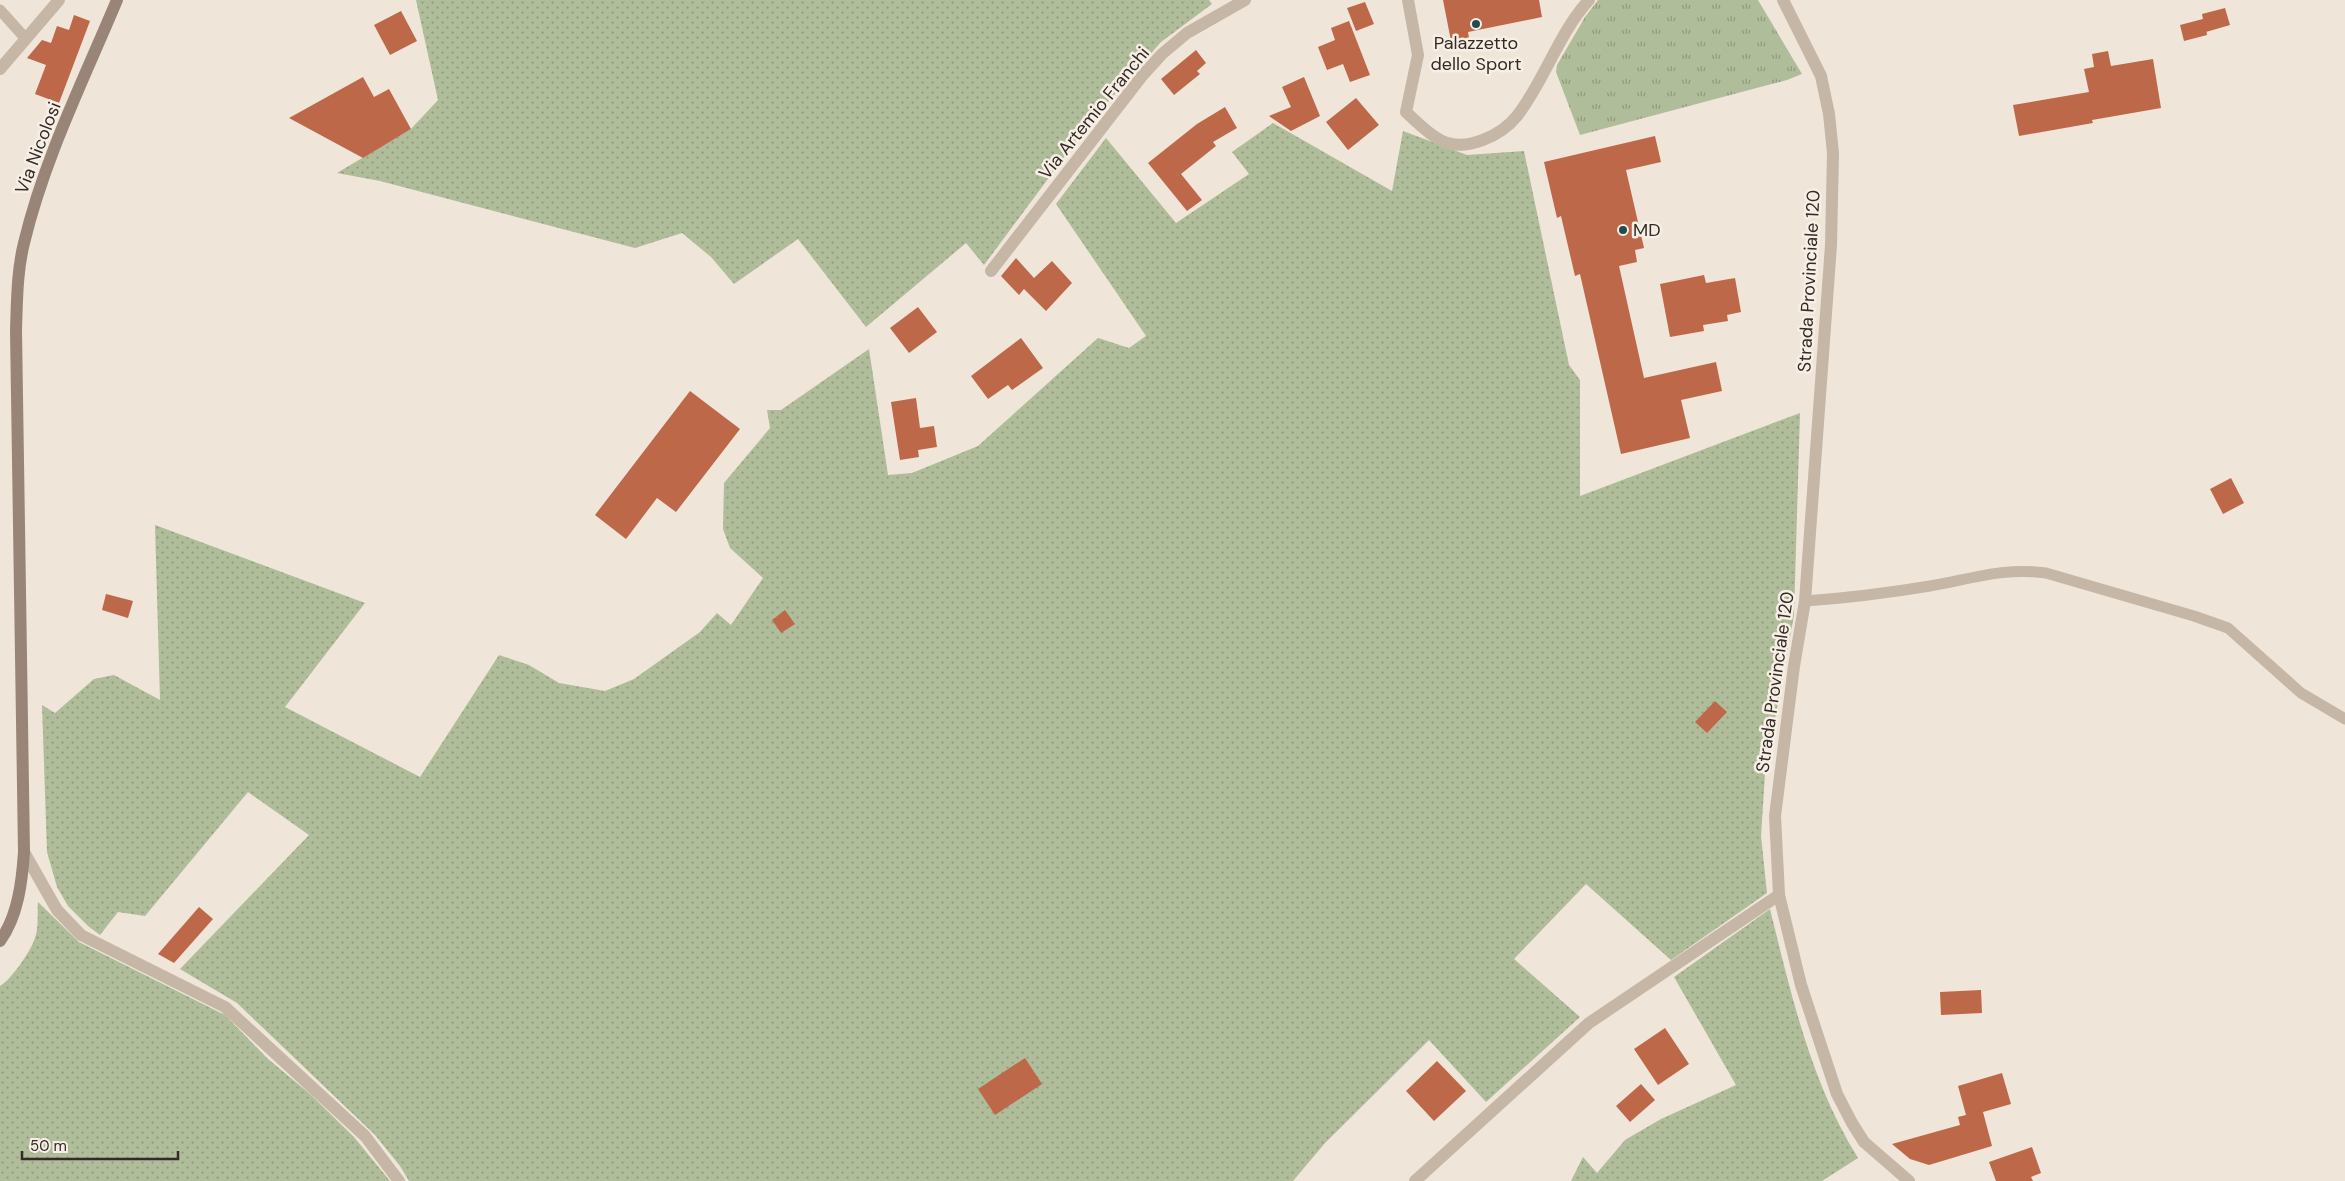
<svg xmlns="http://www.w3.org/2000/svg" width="2345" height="1181" font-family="'DM Sans',sans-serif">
	<defs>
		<pattern id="grass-dots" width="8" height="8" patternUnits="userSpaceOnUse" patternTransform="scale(1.25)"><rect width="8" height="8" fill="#b0bd9a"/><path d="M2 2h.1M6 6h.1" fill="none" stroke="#909a7d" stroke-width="1.8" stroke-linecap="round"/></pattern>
		<pattern id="park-tufts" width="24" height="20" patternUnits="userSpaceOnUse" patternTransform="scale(1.25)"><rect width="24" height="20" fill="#b0bd9a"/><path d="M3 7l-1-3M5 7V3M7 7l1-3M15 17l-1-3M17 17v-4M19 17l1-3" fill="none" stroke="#909a7d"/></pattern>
	</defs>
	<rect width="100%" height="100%" fill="#efe5d9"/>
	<g fill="url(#grass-dots)">
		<polygon points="416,0 1209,0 1212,4 1161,42 1091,121 984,265 966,243 866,327 798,239 734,284 711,257 682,233 635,248 380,181 337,173 411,129 438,100"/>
		<polygon points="1273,123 1392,191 1403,131 1467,155 1524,151 1569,365 1580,380 1580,496 1800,413 1794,615 1765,774 1761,836 1767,893 1671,960 1586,884 1514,959 1580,1017 1486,1102 1429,1040 1325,1143 1293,1181 409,1181 400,1166 375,1135 237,1003 180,969 309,835 248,792 145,916 118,912 100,935 88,926 68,906 57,887 47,852 42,705 55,713 94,679 114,675 160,700 155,525 365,603 285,707 420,777 499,655 529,665 559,683 605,691 634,679 700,632 717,613 731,625 763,578 730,548 723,529 724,483 770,428 767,410 781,410 869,349 888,475 912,473 978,446 1098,338 1129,348 1146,336 1056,204 1106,138 1176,223 1249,174 1232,152"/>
		<path d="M 38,902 L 79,942 L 225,1015 L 268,1059 L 309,1093 L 354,1137 L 390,1181 L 0,1181 L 0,986 C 11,980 31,951 35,938 C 39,928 37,913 38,902 Z"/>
		<path d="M 1770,909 C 1791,994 1811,1083 1858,1158 L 1822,1181 L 1571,1181 L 1583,1157 L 1597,1173 L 1625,1140 L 1661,1119 L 1736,1085 L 1674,977 Z"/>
	</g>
	<polygon fill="url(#park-tufts)" points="1598,0 1758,0 1802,74 1787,80 1580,135 1556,72 1557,65 1585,17"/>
	<g fill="#bd6849">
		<polygon points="1443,0 1539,0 1542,17 1468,32 1469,38 1451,41"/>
		<polygon points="1365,2 1374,24 1356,31 1347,8"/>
		<polygon points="2225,8 2230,25 2206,32 2206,29 2207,35 2184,41 2180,25 2203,19 2202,14"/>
		<polygon points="401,11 417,41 390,55 374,25"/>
		<polygon points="74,15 90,21 59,103 35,94 46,65 27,58 42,40 51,43 57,26 69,30"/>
		<polygon points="1349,21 1370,75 1350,82 1343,64 1327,70 1318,47 1335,40 1331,28"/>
		<polygon points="1196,50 1206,63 1197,71 1200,74 1174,95 1161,79"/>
		<polygon points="2108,51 2111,66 2153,59 2161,108 2092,120 2093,123 2019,136 2013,105 2089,92 2084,69 2094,67 2092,54"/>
		<polygon points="363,77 374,97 389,89 411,129 363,158 289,118"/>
		<polygon points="1304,77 1320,116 1291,131 1269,116 1291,107 1282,87"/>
		<polygon points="1356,98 1379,125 1348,150 1326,122"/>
		<polygon points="1225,107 1237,128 1213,142 1216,146 1181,174 1202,200 1187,211 1148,163 1197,124"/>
		<polygon points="1655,136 1661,162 1626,170 1644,248 1635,250 1637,262 1619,266 1644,378 1716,362 1722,391 1681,400 1690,438 1621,454 1580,274 1575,276 1561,216 1557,218 1544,162"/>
		<polygon points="1016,258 1034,278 1052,261 1072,283 1046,311 1024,289 1019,295 1001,276"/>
		<polygon points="1704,275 1706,283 1735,278 1741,312 1727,315 1728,321 1703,325 1704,331 1670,337 1660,284"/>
		<polygon points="918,307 937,332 909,353 890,328"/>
		<polygon points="1021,338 1043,368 1012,390 1008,385 988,399 971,376"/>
		<polygon points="690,391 740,429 676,512 657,498 626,539 595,515"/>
		<polygon points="916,398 920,428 934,426 937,447 918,450 919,457 900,460 891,402"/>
		<polygon points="2231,478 2244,503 2223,514 2210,489"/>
		<polygon points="106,594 133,601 128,618 102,610"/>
		<polygon points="785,610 795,624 781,633 772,620"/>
		<polygon points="1715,701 1727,712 1707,733 1695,722"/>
		<polygon points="199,907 213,919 174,963 158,954"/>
		<polygon points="1981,990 1982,1013 1941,1015 1940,992"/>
		<polygon points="1665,1028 1689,1064 1658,1085 1634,1049"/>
		<polygon points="1025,1058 1042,1084 995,1115 978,1089"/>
		<polygon points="1437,1061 1466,1091 1434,1121 1406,1091"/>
		<polygon points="2002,1073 2011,1104 1983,1112 1992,1146 1929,1165 1910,1159 1892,1144 1960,1125 1958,1117 1966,1115 1958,1086"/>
		<polygon points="1641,1084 1655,1100 1630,1122 1616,1106"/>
		<polygon points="2032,1147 2041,1173 2031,1177 2033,1181 1996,1181 1989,1162"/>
	</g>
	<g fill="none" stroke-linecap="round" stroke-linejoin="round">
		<g stroke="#c6b6a6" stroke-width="11">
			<polyline points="0,10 26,39"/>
			<path d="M 1805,601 C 1847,598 1888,593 1930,586 C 1971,579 2004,567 2046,573 L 2194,616 L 2228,628 L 2301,693 L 2345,719"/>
		</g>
		<g stroke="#c6b6a6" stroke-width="12">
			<path d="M 1408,0 L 1418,55 L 1406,112 C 1417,122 1428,134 1442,141 C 1466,152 1501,136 1517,116 C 1545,80 1558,34 1589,0"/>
			<polyline points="0,69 59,0"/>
			<polyline points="991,271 1142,76 1162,54 1187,33 1245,0"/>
			<polyline points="24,852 57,910 81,935 225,1007 365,1136 399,1181"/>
			<polyline points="1415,1181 1589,1023 1779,895"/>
		</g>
		<polyline stroke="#c6b6a6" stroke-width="12" points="1783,0 1821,76 1829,114 1833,153 1831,245 1805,601 1794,666 1775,816 1779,895 1801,985 1837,1094 1852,1123 1864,1142 1909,1181"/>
		<path stroke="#998578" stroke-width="12" d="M 0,941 C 18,916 22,882 24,852 L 16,330 C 17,301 17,271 24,243 C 44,159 84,79 117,0"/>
	</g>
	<g fill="#1f4c51" stroke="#f7efe5" stroke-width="2">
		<circle cx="1476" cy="24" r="5"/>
		<circle cx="1623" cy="230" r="5"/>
	</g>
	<g text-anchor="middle" stroke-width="5" stroke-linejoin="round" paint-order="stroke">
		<g font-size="18" fill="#332b26" stroke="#f7efe5">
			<text x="1476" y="49">Palazzetto<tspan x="1476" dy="21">dello Sport</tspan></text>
			<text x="1633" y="236" text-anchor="start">MD</text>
		</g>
		<g font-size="18" fill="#332b26" stroke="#f7efe5">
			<text transform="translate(1094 113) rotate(-51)" y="6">Via Artemio Franchi</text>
			<text transform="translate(38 148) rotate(-69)" y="6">Via Nicolosi</text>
			<text transform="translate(1809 281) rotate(-87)" y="6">Strada Provinciale 120</text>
			<text transform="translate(1775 682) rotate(-82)" y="6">Strada Provinciale 120</text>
		</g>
	</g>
	<path d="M22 1151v8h156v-8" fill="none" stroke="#332b26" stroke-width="2.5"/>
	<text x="30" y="1151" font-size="15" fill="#332b26" stroke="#f7efe5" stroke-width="4" paint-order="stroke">50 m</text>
</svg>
